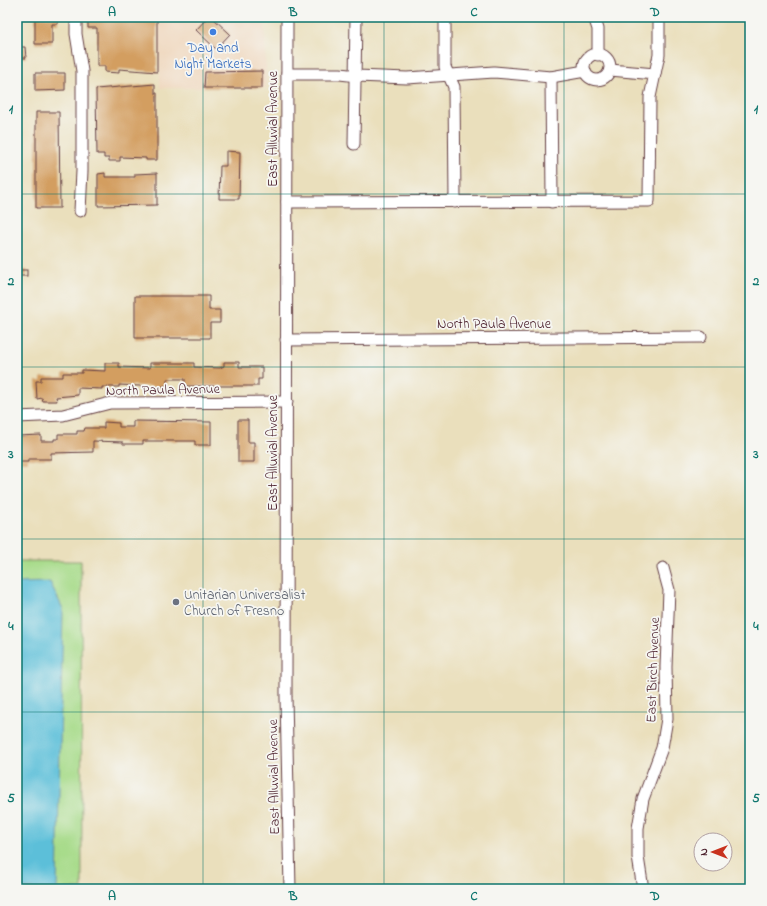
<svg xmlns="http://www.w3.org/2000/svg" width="767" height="906" font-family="'Indie Flower',sans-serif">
	<rect width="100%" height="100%" fill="#f6f6f2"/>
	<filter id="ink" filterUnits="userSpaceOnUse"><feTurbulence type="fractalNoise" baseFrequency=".025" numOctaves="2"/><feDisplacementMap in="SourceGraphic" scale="8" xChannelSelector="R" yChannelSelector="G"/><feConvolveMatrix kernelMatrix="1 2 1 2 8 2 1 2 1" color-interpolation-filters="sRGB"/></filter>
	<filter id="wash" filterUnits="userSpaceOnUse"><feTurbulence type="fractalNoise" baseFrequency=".012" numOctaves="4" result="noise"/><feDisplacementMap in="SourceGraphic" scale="16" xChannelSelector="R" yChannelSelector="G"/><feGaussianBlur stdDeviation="0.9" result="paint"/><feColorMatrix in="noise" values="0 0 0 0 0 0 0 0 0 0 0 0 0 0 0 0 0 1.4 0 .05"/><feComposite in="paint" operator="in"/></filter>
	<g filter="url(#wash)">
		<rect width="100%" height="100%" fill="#eadfbc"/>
		<polygon fill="#efd6bb" points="159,17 265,17 266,88 160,88"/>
		<polygon fill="#a7db8a" stroke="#787d5a" points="17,561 81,561 82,889 17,889"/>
		<polygon fill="#5bbfd9" stroke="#526f82" points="50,582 63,609 57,889 17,889 17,583"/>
		<g id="blocks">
			<g fill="#d39e61">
				<polygon points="35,17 58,17 58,24 52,24 52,44 35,44"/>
				<polygon points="88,17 157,17 157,72 119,69 119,73 105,72 105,66 97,66 97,28 88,28"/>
				<polygon points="208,17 212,17 230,34 216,49 196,30"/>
				<polygon points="17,47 25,47 26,58 17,58"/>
				<polygon points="262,71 262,88 204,88 205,72"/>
				<polygon points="35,73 65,73 65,90 35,91"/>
				<polygon points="155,84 155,93 157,93 157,160 146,160 146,158 120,157 120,161 109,161 109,158 104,158 104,154 97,154 96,89"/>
				<polygon points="36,112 59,112 60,208 36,208"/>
				<polygon points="226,151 240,152 239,199 219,199 220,166 226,166"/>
				<polygon points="105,173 105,177 135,177 135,174 157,173 157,205 98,206 98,174"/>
				<rect x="17" y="270" width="10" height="6"/>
				<polygon points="135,296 209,296 209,310 220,310 220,323 210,323 210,338 135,338"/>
				<polygon points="224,362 239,362 239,367 262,367 262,379 258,379 258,386 185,386 185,379 167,379 167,385 160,387 119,385 119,387 102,387 102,389 78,388 78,395 56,397 57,401 43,401 42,398 37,399 36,381 41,381 41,377 63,377 63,373 82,373 82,370 105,371 105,363 119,363 119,367 150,368 150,363 194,363 194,367 220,368 224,366"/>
				<polygon points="238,420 248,420 248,442 254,442 254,462 238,462"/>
				<polygon points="133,421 211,422 211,445 195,445 195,441 143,441 143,444 123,444 123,442 93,441 93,452 51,453 51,459 28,459 28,462 17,462 17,436 41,435 41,441 54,441 54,439 58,439 58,434 77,434 77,431 84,431 85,428 104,428 104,422 119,423 119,427 133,427"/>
			</g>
		</g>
	</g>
	<g filter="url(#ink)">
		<use href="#blocks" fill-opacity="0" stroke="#623c41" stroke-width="1"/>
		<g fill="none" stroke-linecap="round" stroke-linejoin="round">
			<defs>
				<g id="minor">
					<polyline points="76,17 76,34 82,71 82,171 80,211"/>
					<polyline points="287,17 286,697 290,889"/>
					<polyline points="445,17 445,67 454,87 455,202"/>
					<polyline points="594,17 598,29 598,55"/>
					<circle cx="597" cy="67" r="13"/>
					<polyline points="610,70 655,74"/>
					<polyline points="287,74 340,74 357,76 407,78 494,72 551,77 585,71"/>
					<polyline points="551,77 552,202"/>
					<polyline points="354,144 356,17"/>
					<polyline points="287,202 649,201 650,97 659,55 659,17"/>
					<polyline points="286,340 701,337"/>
					<polyline points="17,417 63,415 110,403 287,402"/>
					<polyline points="643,889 638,857 638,828 643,799 662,748 667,719 666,667 669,590 663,568"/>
				</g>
			</defs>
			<use href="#minor" stroke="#623c41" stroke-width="13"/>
			<use href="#minor" stroke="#fff" stroke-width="11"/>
		</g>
	</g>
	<path fill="none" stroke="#0f766e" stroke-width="1" stroke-opacity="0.55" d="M 203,17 L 203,889M 384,17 L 384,889M 564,17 L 564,889M 17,194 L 750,194M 17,367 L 750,367M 17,539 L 750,539M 17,712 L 750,712"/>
	<circle fill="#3f7fe0" stroke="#f6f6f2" stroke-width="1.5" cx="213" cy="32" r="4"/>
	<circle fill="#6b7280" stroke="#f6f6f2" stroke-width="1.5" cx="176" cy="602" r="4"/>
	<g text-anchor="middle" stroke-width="3.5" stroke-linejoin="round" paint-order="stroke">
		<g font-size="14" fill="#366cbe" stroke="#f6f6f2">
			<text x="213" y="52">Day and<tspan x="213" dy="16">Night Markets</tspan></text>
		</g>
		<g font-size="14" fill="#4a1f2b" stroke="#f6f6f2">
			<text transform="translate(272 129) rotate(-90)" y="5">East Alluvial Avenue</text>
			<text x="494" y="328">North Paula Avenue</text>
			<text transform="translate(163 389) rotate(-1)" y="5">North Paula Avenue</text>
			<text transform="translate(272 453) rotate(-90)" y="5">East Alluvial Avenue</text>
			<text transform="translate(652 670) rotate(-88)" y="5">East Birch Avenue</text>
			<text transform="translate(273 777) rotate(-91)" y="5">East Alluvial Avenue</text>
		</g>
		<g font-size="14" fill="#5b616d" stroke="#f6f6f2" text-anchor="start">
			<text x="184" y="599">Unitarian Universalist<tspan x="184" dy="16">Church of Fresno</tspan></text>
		</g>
	</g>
	<rect width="767" height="906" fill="none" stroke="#f6f6f2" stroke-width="44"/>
	<g transform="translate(713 852) rotate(270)"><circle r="19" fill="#f6f6f2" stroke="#b1a0a2"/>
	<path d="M0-3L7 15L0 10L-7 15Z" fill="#c8321e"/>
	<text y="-6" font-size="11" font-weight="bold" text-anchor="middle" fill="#4a1f2b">N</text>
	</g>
	<rect x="22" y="22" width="723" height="862" fill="none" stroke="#0f766e" stroke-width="1.5"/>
	<g font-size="13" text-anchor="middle" font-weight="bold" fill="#0f766e">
		<text x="112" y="16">A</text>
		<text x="293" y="16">B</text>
		<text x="474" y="16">C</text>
		<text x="655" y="16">D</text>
		<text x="11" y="113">1</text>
		<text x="756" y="113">1</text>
		<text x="11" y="285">2</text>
		<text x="756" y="285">2</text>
		<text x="11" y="458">3</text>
		<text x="756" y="458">3</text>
		<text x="11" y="630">4</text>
		<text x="756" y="630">4</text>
		<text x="11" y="802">5</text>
		<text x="756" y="802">5</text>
		<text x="112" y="900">A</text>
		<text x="293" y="900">B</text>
		<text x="474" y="900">C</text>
		<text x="655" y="900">D</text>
	</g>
</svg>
